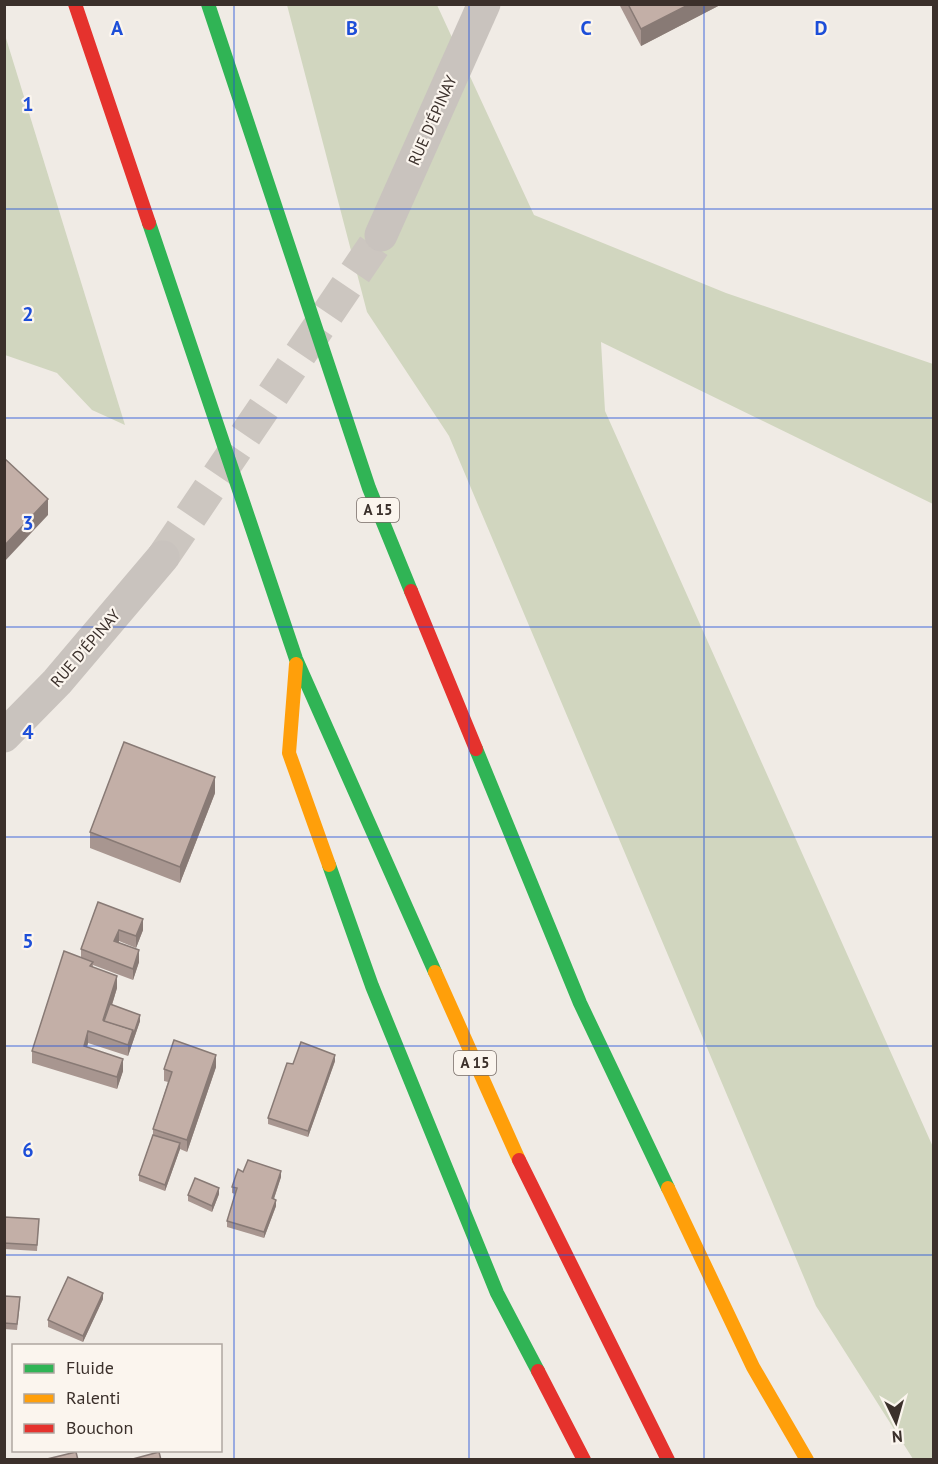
<svg xmlns="http://www.w3.org/2000/svg" width="938" height="1464" font-family="'PT Sans',sans-serif">
	<rect width="100%" height="100%" fill="#f0ebe5"/>
	<g fill="#d1d6bf">
		<polygon points="297,4 437,5 534,215 726,293 933,364 933,504 601,342 605,411 933,1147 933,1459 913,1459 816,1306 449,436 367,312 287,5"/>
		<polygon points="4,35 5,35 125,425 92,410 57,373 5,355"/>
	</g>
	<g fill="none" stroke-linecap="round" stroke-linejoin="round">
		<polyline stroke="#ccc6c0" stroke-width="33" stroke-dasharray="33 16" stroke-linecap="butt" points="163,557 381,235"/>
		<g stroke="#c9c3be" stroke-width="33">
			<polyline points="381,235 484,4"/>
			<polyline points="4,736 57,682 163,557"/>
		</g>
		<g stroke="#30b455" stroke-width="14">
			<polyline points="208,4 369,488 411,591"/>
			<polyline points="149,223 296,659 435,972"/>
			<polyline points="476,749 580,1003 668,1188"/>
			<polyline points="329,865 372,986 497,1293 538,1371"/>
		</g>
		<g stroke="#ff9f0a" stroke-width="14">
			<polyline points="296,664 289,753 329,865"/>
			<polyline points="435,972 519,1160"/>
			<polyline points="668,1188 753,1367 807,1460"/>
		</g>
		<g stroke="#e5322d" stroke-width="14">
			<polyline points="75,4 149,223"/>
			<polyline points="411,591 476,749"/>
			<polyline points="519,1160 668,1460"/>
			<polyline points="538,1371 584,1460"/>
		</g>
	</g>
	<g fill="#a89690">
		<polygon points="619,4 722,4 641,46"/>
		<polygon points="215,793 180,883 90,848 90,832"/>
		<polygon points="98,902 143,930 136,948 119,941 118,943 139,962 133,980 93,965 93,967 117,988 112,1005 140,1021 128,1056 88,1043 87,1047 123,1071 117,1089 32,1063 32,1051 81,957 81,949"/>
		<polygon points="335,1061 308,1137 268,1124 268,1118 293,1064"/>
		<polygon points="216,1067 187,1152 180,1149 165,1191 139,1181 139,1175 153,1135 153,1129 168,1082 164,1081 164,1069"/>
		<polygon points="243,1172 281,1177 274,1199 276,1206 264,1238 227,1227 227,1221 235,1194 232,1193 232,1187"/>
		<polygon points="219,1194 212,1212 188,1201 188,1195"/>
		<polygon points="4,1217 39,1219 37,1251 4,1249"/>
		<polygon points="4,1296 20,1303 17,1330 4,1329"/>
		<polygon points="103,1299 83,1342 48,1327 48,1320"/>
	</g>
	<g fill="#887a75">
		<polygon points="690,4 722,4 641,46 641,29"/>
		<polygon points="48,499 48,515 4,562 4,546"/>
		<polygon points="215,777 215,793 180,883 180,867"/>
		<polygon points="143,919 143,930 136,948 136,936"/>
		<polygon points="119,930 119,941 114,953 114,941"/>
		<polygon points="139,950 139,962 133,980 133,969"/>
		<polygon points="117,976 117,988 105,1027 103,1020"/>
		<polygon points="140,1015 140,1021 128,1056 128,1045 133,1030"/>
		<polygon points="88,1031 88,1043 84,1057 84,1046"/>
		<polygon points="216,1055 216,1067 187,1152 187,1140"/>
		<polygon points="335,1055 335,1061 308,1137 308,1131"/>
		<polygon points="123,1059 123,1071 117,1089 117,1077"/>
		<polygon points="180,1143 180,1149 165,1191 165,1185"/>
		<polygon points="281,1171 281,1177 272,1204 272,1198"/>
		<polygon points="219,1188 219,1194 212,1212 212,1206"/>
		<polygon points="276,1200 276,1206 264,1238 264,1232"/>
		<polygon points="103,1293 103,1299 83,1342 83,1336"/>
	</g>
	<g fill="#c3afa7" stroke="#887a75" stroke-width="1.5">
		<polygon points="628,4 690,4 641,29"/>
		<polygon points="4,458 48,499 4,546"/>
		<polygon points="124,742 215,777 180,867 90,832"/>
		<polygon points="98,902 143,919 136,936 119,930 114,941 139,950 133,969 81,949"/>
		<polygon points="64,951 93,962 90,966 117,976 103,1020 133,1030 128,1045 88,1031 84,1046 123,1059 117,1077 32,1051"/>
		<polygon points="110,1004 140,1015 133,1036 133,1030 104,1021"/>
		<polygon points="174,1040 216,1055 187,1140 153,1129 172,1072 164,1069"/>
		<polygon points="301,1042 335,1055 308,1131 268,1118 287,1063 293,1064"/>
		<polygon points="153,1135 180,1143 165,1185 139,1175"/>
		<polygon points="248,1160 281,1171 272,1198 276,1200 264,1232 227,1221 237,1188 232,1187 238,1169 243,1172"/>
		<polygon points="195,1178 219,1188 212,1206 188,1195"/>
		<polygon points="4,1217 39,1219 37,1245 4,1243"/>
		<polygon points="68,1277 103,1293 83,1336 48,1320"/>
		<polygon points="4,1296 20,1297 17,1324 4,1323"/>
		<polygon points="76,1452 78,1460 43,1460"/>
		<polygon points="159,1452 161,1460 129,1460"/>
	</g>
	<path fill="none" stroke="#1d4ed8" stroke-width="1.5" stroke-opacity="0.55" d="M 234,4 L 234,1460M 469,4 L 469,1460M 704,4 L 704,1460M 4,209 L 934,209M 4,418 L 934,418M 4,627 L 934,627M 4,837 L 934,837M 4,1046 L 934,1046M 4,1255 L 934,1255"/>
	<g text-anchor="middle" stroke-width="4.5" stroke-linejoin="round" paint-order="stroke">
		<g fill="#fbf5ee" stroke="#756b66" stroke-width="1.5">
			<rect x="357" y="498" width="42" height="24" rx="4.5"/>
			<rect x="454" y="1051" width="42" height="24" rx="4.5"/>
		</g>
		<g font-size="15" font-weight="bold" fill="#3b302b">
			<text x="378" y="515">A 15</text>
			<text x="475" y="1068">A 15</text>
		</g>
		<g font-size="16" fill="#3b302b" stroke="#fbf5ee">
			<text transform="translate(432 120) rotate(-66)" y="6">RUE D'ÉPINAY</text>
			<text transform="translate(85 648) rotate(-49)" y="6">RUE D'ÉPINAY</text>
		</g>
	</g>
	<g font-size="20" text-anchor="middle" font-weight="bold" fill="#1d4ed8" stroke="#fbf5ee" stroke-width="4.5" stroke-linejoin="round" paint-order="stroke">
		<text x="117" y="35">A</text>
		<text x="352" y="35">B</text>
		<text x="586" y="35">C</text>
		<text x="821" y="35">D</text>
		<text x="28" y="111">1</text>
		<text x="28" y="321">2</text>
		<text x="28" y="530">3</text>
		<text x="28" y="739">4</text>
		<text x="28" y="948">5</text>
		<text x="28" y="1157">6</text>
	</g>
	<rect width="938" height="1464" fill="none" stroke="#3b302b" stroke-width="12"/>
	<rect x="12" y="1344" width="210" height="108" fill="#fbf5ee" stroke="#aea6a0" stroke-width="1.5"/>
	<rect x="24" y="1364" width="30" height="9" fill="#30b455" stroke="#aea6a0" stroke-width="1.5"/>
	<text x="66" y="1374" font-size="18" fill="#3b302b">Fluide</text>
	<rect x="24" y="1394" width="30" height="9" fill="#ff9f0a" stroke="#aea6a0" stroke-width="1.5"/>
	<text x="66" y="1404" font-size="18" fill="#3b302b">Ralenti</text>
	<rect x="24" y="1424" width="30" height="9" fill="#e5322d" stroke="#aea6a0" stroke-width="1.5"/>
	<text x="66" y="1434" font-size="18" fill="#3b302b">Bouchon</text>
	<g transform="translate(896 1422) rotate(175)" stroke="#fbf5ee" stroke-width="4.5" paint-order="stroke">
	<path d="M0-4.5L10 22L0 15L-10 22Z" fill="#3b302b"/>
	<text y="-9" font-size="16" font-weight="bold" text-anchor="middle" fill="#3b302b">N</text>
	</g>
</svg>
